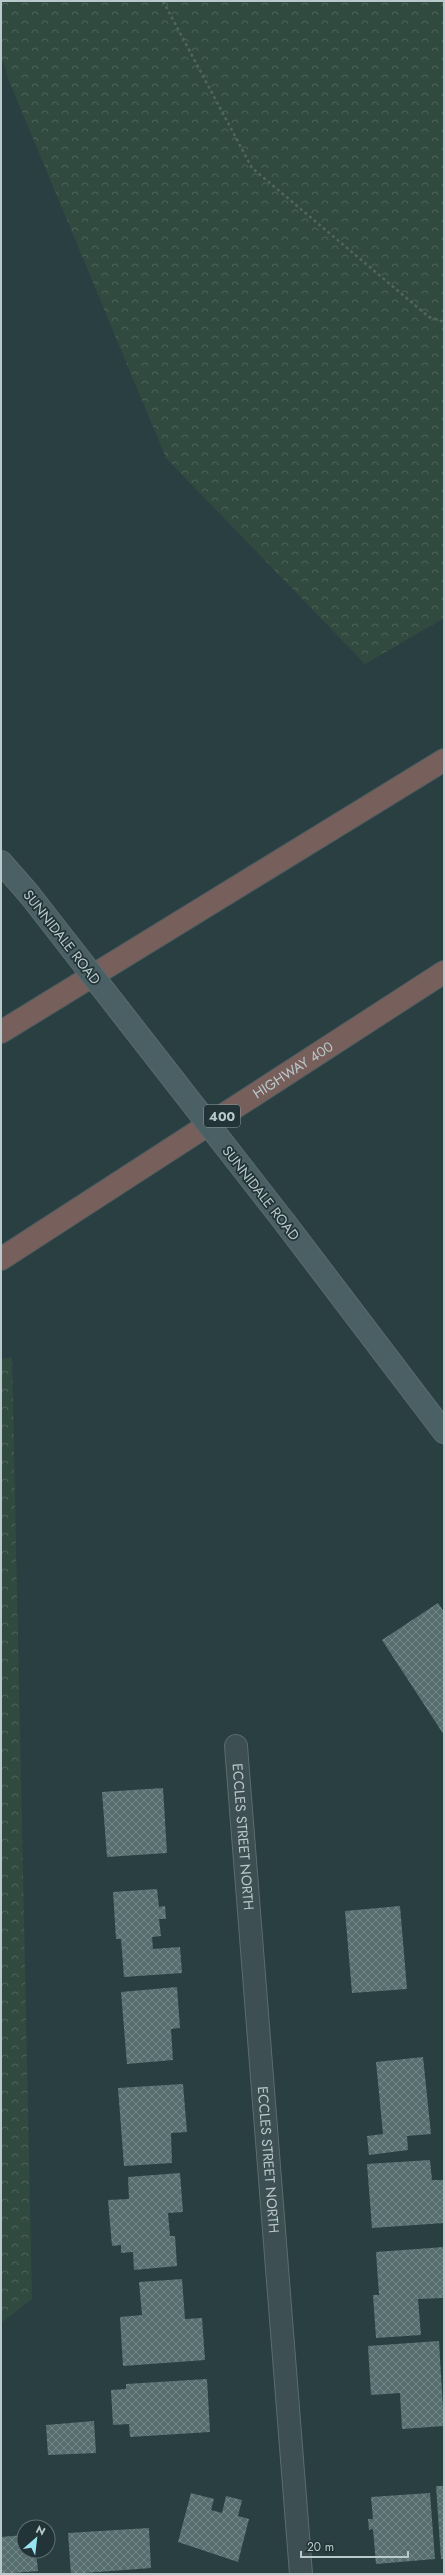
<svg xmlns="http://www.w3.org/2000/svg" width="445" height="2575" font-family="Jost,sans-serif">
	<defs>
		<pattern id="forest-crowns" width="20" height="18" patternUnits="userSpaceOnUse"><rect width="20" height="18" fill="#314a3f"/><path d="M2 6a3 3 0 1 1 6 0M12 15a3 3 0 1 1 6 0" fill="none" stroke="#4d6359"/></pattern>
		<pattern id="building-cross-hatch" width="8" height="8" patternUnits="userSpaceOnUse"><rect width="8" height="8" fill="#576e71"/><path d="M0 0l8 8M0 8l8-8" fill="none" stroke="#74888a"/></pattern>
	</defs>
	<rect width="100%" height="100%" fill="#293f42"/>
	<g fill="url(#forest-crowns)">
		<polygon points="1,1 444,1 444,618 365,664 166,458 10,83 1,56"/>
		<polygon points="12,1357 32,2299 1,2323 1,1359"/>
	</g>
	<g fill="url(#building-cross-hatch)">
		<polygon points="438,1603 444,1612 444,1735 382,1640"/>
		<polygon points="163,1788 167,1853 107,1857 102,1792"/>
		<polygon points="157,1889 159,1907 165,1906 166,1919 159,1919 161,1936 152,1937 153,1949 180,1947 182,1973 124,1977 121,1939 116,1939 113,1892"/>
		<polygon points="400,1906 407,1989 352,1993 345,1911"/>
		<polygon points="177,1987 180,2028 171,2029 173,2060 127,2064 121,1992"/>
		<polygon points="423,2057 431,2134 407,2136 408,2150 369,2155 367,2136 383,2134 376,2062"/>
		<polygon points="183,2084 187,2132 171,2133 172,2163 124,2166 118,2088"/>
		<polygon points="430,2160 432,2180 444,2180 444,2223 372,2228 367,2164"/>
		<polygon points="180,2173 183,2212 168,2213 170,2236 175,2236 177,2266 134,2270 133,2252 121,2253 121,2245 112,2246 108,2200 129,2199 128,2177"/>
		<polygon points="444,2247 444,2298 418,2299 421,2335 376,2338 373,2295 379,2295 376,2252"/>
		<polygon points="182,2279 185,2319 202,2318 205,2360 123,2366 120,2317 142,2315 139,2282"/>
		<polygon points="439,2341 444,2426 402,2429 400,2393 371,2395 368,2346"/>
		<polygon points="207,2379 210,2432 130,2437 129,2424 113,2425 111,2390 126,2389 126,2384"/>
		<polygon points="94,2421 96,2453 48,2455 46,2425"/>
		<polygon points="436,2486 444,2486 444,2559 441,2559"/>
		<polygon points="191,2493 214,2499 211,2510 222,2513 226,2496 242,2500 238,2516 249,2519 238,2562 178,2542"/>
		<polygon points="430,2493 435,2559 376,2564 373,2529 369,2530 368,2519 373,2519 371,2497"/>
		<polygon points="149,2528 151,2568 71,2574 68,2533"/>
		<polygon points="24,2535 24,2551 36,2551 38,2571 1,2574 1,2537"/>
	</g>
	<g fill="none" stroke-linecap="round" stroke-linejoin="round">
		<defs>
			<g id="minor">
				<path id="s1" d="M 236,1746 L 301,2574"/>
			</g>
			<g id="secondary">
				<polyline points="1,862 29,894"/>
				<polyline points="286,1224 444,1432"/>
			</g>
			<g id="motorway">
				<polyline points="1,1032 444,760"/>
				<path id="s2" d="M 1,1259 L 444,972"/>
			</g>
		</defs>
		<use href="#minor" stroke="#5b6c6f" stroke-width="24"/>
		<use href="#secondary" stroke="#5b6c6f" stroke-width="24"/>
		<use href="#motorway" stroke="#4b5c5f" stroke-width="24"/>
		<polyline stroke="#50655e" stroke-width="2.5" stroke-dasharray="3 3" stroke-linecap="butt" points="163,1 252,168 429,317 444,322"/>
		<use href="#minor" stroke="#3d4f52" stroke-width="22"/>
		<use href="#secondary" stroke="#4b6064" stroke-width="22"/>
		<use href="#motorway" stroke="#775f5b" stroke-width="22"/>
		<defs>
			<polyline id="secondary-bridge" points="29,894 286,1224"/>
		</defs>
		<use href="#secondary-bridge" stroke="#5b6c6f" stroke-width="24" stroke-linecap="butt"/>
		<use href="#secondary-bridge" stroke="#4b6064" stroke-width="22"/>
	</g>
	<g text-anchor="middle" stroke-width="3.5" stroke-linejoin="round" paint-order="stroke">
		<rect fill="#223437" stroke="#8c9c9f" stroke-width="1" x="204" y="1105" width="36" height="22" rx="3"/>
		<g font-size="13" font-weight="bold" fill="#bac9cb">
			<text x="222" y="1121">400</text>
		</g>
		<g font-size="14" fill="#bac9cb" stroke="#223437">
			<text transform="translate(62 937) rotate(52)" y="5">SUNNIDALE ROAD</text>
			<text dy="5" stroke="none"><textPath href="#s2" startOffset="348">HIGHWAY 400</textPath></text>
			<text transform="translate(261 1193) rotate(52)" y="5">SUNNIDALE ROAD</text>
			<text dy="5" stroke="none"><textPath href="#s1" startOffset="91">ECCLES STREET NORTH</textPath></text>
			<text dy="5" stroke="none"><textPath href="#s1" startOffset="415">ECCLES STREET NORTH</textPath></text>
		</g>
	</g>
	<rect width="445" height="2575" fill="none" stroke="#bac9cb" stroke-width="4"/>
	<g transform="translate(36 2539) rotate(28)"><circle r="19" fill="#223437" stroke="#5f7072"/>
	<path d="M0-3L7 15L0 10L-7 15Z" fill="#98e5f2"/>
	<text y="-6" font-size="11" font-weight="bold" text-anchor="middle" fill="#bac9cb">N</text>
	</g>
	<path d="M301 2551v6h107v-6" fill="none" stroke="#bac9cb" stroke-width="2"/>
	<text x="307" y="2551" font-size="12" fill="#bac9cb" stroke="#223437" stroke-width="3" paint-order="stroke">20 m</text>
</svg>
